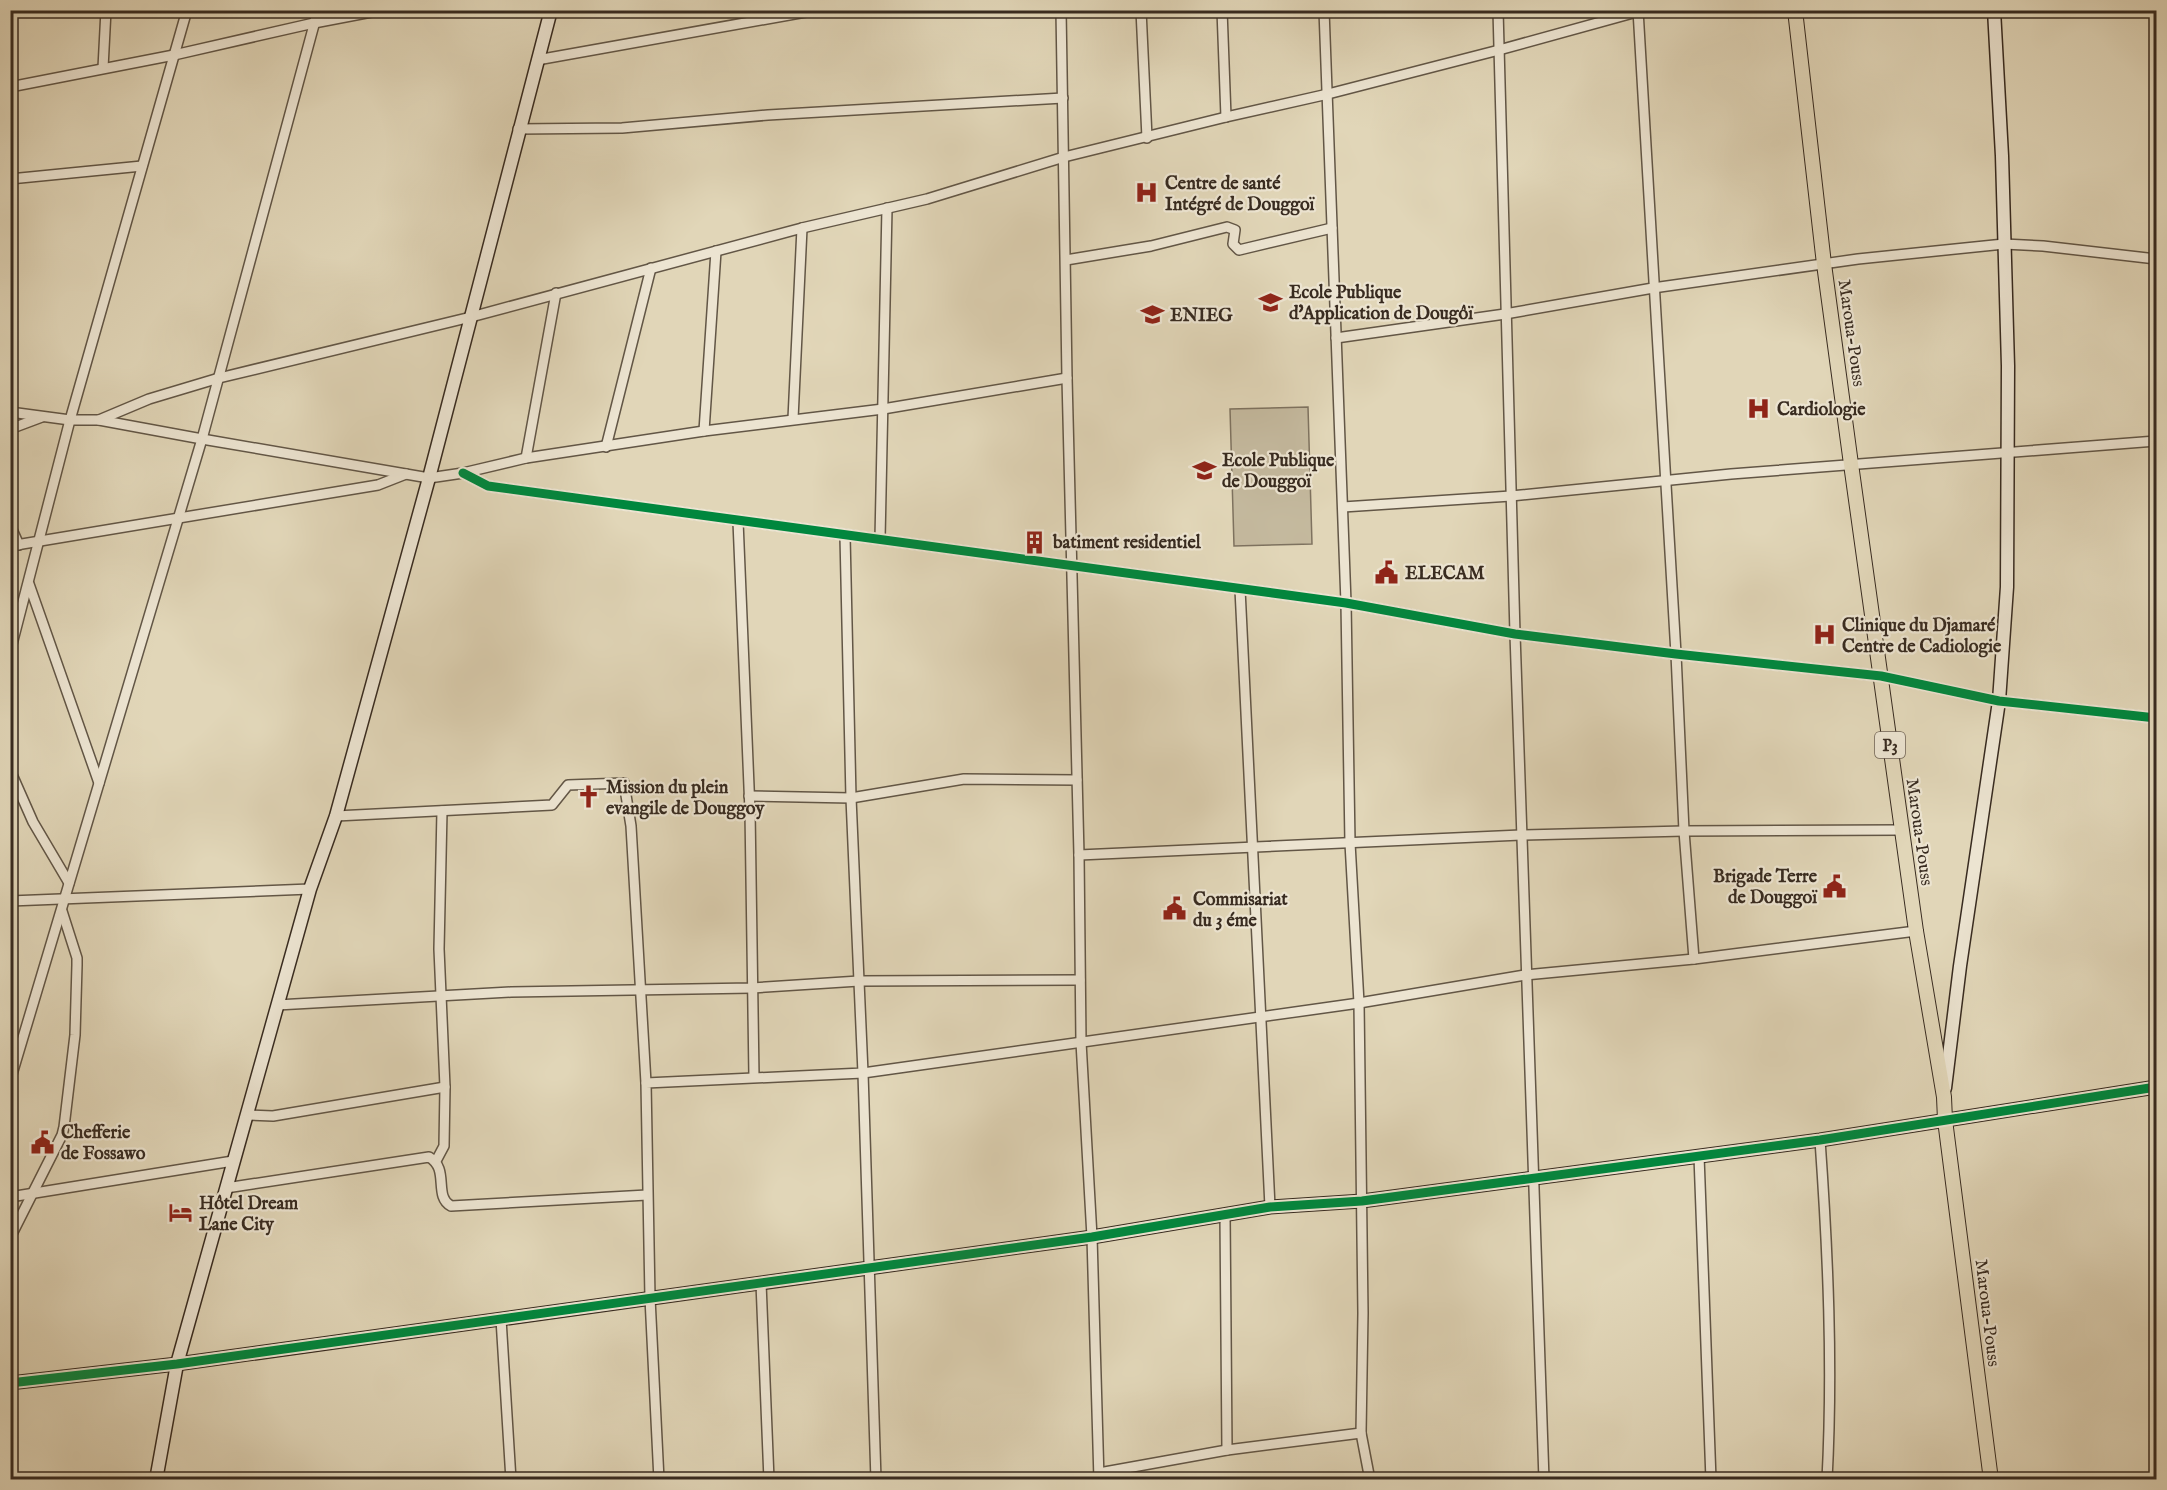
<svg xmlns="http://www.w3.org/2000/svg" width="2167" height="1490" font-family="'IM FELL English',serif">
	<rect width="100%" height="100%" fill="#e1d6b8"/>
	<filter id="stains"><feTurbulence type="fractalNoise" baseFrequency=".00333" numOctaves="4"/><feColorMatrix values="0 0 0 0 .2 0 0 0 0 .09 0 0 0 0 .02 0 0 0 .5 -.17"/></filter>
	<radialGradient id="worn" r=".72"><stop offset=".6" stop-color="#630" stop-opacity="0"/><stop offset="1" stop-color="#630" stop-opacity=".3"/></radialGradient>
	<polygon fill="#c4b99e" stroke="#7e725f" stroke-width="1.5" points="1308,407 1312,544 1234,546 1230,409"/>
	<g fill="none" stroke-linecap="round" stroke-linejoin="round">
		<defs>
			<g id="street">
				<polyline points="1061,10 1067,378 1079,855 1081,1042 1092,1237 1099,1480"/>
				<polyline points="1141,10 1147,138"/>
				<polyline points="1222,10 1226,117"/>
				<polyline points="1498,10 1515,634 1544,1480"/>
				<polyline points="1638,10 1676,654 1684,831 1694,959"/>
				<polyline points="537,60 817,10"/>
				<polyline points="103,68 106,10"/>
				<polyline points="10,87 174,55 314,23 382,10"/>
				<polyline points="518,129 622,128 768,115 1063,98"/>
				<polyline points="10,179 142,166"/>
				<polyline points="1066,260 1151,246 1227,227 1235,230 1233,244 1239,250 1332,228"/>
				<polyline points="1336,338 1505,314 1653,288 1858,259 2004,244 2043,246 2156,259"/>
				<polyline points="10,412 70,420 99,420 202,439 429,478 463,473 526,458 704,431 883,409 1067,378"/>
				<polyline points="793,419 802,228"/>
				<polyline points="99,420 149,399 219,378 471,317 802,228 927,199 1064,157 1226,117 1328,94 1499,50 1644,10"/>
				<polyline points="10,429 42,417"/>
				<polyline points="704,431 716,251"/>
				<polyline points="606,447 651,268"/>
				<polyline points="526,458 556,293"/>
				<polyline points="463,473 488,486 1346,603 1515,634 1676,654 1881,676 1999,701 2156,718"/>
				<polyline points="1343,507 1511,496 1731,474 2156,441"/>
				<polyline points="738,521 750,811 754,1077"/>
				<polyline points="10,525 19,545"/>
				<polyline points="880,539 887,208"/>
				<polyline points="10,546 378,485 406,474"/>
				<polyline points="29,584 99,783"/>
				<polyline points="1240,589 1270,1207"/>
				<polyline points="10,652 70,420 187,10"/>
				<polyline points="10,770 33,822 69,883"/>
				<polyline points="749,796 851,798 964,779 1077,780"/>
				<polyline points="336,816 552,805 568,785 624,783 631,826 646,1083"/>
				<polyline points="1079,855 1521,835 1684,831 1902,830"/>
				<polyline points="10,901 310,889"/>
				<polyline points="277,1005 511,992 752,988 859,981 1080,980"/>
				<polyline points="10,1081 202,439 318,10"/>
				<polyline points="246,1115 273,1116 445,1087"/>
				<path d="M 1820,1140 C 1828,1253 1833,1366 1827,1480"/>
				<polyline points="1699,1156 1711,1480"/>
				<polyline points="436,1161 444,1146 445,1087 439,949 442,811"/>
				<path d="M 226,1188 L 429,1157 C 450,1169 433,1196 451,1206 L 647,1195"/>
				<polyline points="10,1197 233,1161"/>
				<polyline points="1225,1215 1227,1450"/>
				<polyline points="10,1238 62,1135 64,1127 75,1035 77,965 77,958 62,911"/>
				<polyline points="761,1283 769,1480"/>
				<polyline points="501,1319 511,1480"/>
				<polyline points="1361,1433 1370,1480"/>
				<polyline points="1099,1473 1227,1450 1361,1433 1363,1313 1359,1003 1350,843 1346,603 1324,10"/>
				<polyline points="659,1480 650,1298 646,1083 863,1073 851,798 845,536"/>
				<polyline points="876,1480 863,1073 1359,1003 1525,975 1694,959 1916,931"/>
			</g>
			<g id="secondary">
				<polyline points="1945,1088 1960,966 1999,701 2007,587 2008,366 2002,156 1994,10"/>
				<polyline points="10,1383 177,1364 1092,1237 1270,1207 1362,1201 1820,1140 2156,1087"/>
				<polyline points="156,1480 177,1364 310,889 336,816 429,478 551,10"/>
			</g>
			<polyline id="primary" points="1795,10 1824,264 1851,464 1916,931 1944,1097 1945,1120 1991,1480"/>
		</defs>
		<use href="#street" stroke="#625646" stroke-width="12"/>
		<use href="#secondary" stroke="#382b20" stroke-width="15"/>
		<use href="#primary" stroke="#382b20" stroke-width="16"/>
		<use href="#street" stroke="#ece4d1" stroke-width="9"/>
		<use href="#secondary" stroke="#ece4d1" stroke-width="12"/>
		<use href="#primary" stroke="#e1d6b8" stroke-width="14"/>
		<defs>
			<g id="cycleway">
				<polyline points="463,473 488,486 1346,603 1515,634 1676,654 1881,676 1999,701 2156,718"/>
				<polyline points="10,1383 177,1364 1092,1237 1270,1207 1362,1201 1820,1140 2156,1087"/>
			</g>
		</defs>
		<use href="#cycleway" stroke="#ece4d1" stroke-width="13"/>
		<use href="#cycleway" stroke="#00873e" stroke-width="9"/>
	</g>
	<defs>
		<symbol id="hospital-bare" viewBox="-9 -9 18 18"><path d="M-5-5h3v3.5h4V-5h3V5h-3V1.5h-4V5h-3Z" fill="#8f2418" stroke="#ece4d1" stroke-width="2.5" paint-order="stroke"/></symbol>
		<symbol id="school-bare" viewBox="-9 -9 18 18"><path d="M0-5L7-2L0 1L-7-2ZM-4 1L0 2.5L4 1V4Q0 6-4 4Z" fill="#8f2418" stroke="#ece4d1" stroke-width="2.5" paint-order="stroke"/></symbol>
		<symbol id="building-bare" viewBox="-9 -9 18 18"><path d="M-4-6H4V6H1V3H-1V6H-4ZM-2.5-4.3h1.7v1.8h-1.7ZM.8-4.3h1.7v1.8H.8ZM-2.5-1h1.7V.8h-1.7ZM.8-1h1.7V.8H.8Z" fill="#8f2418" stroke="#ece4d1" stroke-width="2.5" paint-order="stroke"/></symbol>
		<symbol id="civic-bare" viewBox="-9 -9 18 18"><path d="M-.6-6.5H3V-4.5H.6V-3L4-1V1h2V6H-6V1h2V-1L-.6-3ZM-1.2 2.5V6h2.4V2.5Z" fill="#8f2418" stroke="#ece4d1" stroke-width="2.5" paint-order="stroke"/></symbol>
		<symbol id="church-bare" viewBox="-9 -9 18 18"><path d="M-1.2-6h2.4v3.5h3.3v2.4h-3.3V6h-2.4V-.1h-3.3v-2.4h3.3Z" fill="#8f2418" stroke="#ece4d1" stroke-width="2.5" paint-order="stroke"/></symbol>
		<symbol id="hotel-bare" viewBox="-9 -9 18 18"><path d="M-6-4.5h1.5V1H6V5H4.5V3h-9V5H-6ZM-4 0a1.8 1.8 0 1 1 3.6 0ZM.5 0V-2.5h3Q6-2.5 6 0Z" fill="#8f2418" stroke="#ece4d1" stroke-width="2.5" paint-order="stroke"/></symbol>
	</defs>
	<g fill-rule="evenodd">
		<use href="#hospital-bare" x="1130" y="176" width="33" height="33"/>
		<use href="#school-bare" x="1254" y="286" width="33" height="33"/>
		<use href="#school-bare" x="1136" y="298" width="33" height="33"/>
		<use href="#hospital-bare" x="1742" y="392" width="33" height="33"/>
		<use href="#school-bare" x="1188" y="454" width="33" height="33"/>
		<use href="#building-bare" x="1018" y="526" width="33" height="33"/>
		<use href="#civic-bare" x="1370" y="556" width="33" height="33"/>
		<use href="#hospital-bare" x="1808" y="618" width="33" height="33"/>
		<use href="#church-bare" x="572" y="780" width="33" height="33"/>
		<use href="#civic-bare" x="1818" y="870" width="33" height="33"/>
		<use href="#civic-bare" x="1158" y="892" width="33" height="33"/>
		<use href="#civic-bare" x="26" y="1126" width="33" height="33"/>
		<use href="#hotel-bare" x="164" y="1196" width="33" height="33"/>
	</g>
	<g text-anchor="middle" stroke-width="4.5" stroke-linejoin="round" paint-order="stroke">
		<rect fill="#ece4d1" stroke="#6e6255" stroke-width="1.5" x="1875" y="732" width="30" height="26" rx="4.5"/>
		<g font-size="16" font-weight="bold" fill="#382b20">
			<text x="1890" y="751">P3</text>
		</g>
		<g font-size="18" font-weight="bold" fill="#382b20" stroke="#ece4d1" text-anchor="start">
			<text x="1165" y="189">Centre de santé<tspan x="1165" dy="21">Intégré de Douggoï</tspan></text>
			<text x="1289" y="298">Ecole Publique<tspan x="1289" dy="21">d'Application de Dougôï</tspan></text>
			<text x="1170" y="321">ENIEG</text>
			<text x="1777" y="415">Cardiologie</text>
			<text x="1222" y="466">Ecole Publique<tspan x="1222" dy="21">de Douggoï</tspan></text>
			<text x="1053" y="548">batiment residentiel</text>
			<text x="1405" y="579">ELECAM</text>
			<text x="1842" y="631">Clinique du Djamaré<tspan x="1842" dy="21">Centre de Cadiologie</tspan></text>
			<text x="606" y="793">Mission du plein<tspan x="606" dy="21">evangile de Douggoy</tspan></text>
			<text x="1817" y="882" text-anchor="end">Brigade Terre<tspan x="1817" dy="21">de Douggoï</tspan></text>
			<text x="1193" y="905">Commisariat<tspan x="1193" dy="21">du 3 éme</tspan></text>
			<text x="61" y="1138">Chefferie<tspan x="61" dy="21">de Fossawo</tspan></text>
			<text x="199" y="1209">Hôtel Dream<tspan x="199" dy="21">Lane City</tspan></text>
		</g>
		<g font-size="18" fill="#382b20" stroke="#ece4d1">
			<text transform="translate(1852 333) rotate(82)" y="6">Maroua-Pouss</text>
			<text transform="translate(1920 832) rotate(82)" y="6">Maroua-Pouss</text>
			<text transform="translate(1988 1313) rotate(83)" y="6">Maroua-Pouss</text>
		</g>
	</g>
	<rect width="2167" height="1490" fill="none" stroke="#e1d6b8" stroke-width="36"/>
	<rect x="12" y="12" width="2143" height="1466" fill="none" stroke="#382b20" stroke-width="3"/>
	<rect x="18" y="18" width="2131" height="1454" fill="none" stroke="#382b20" stroke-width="1.5"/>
	<rect width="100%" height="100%" filter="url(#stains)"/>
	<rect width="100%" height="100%" fill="url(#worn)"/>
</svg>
